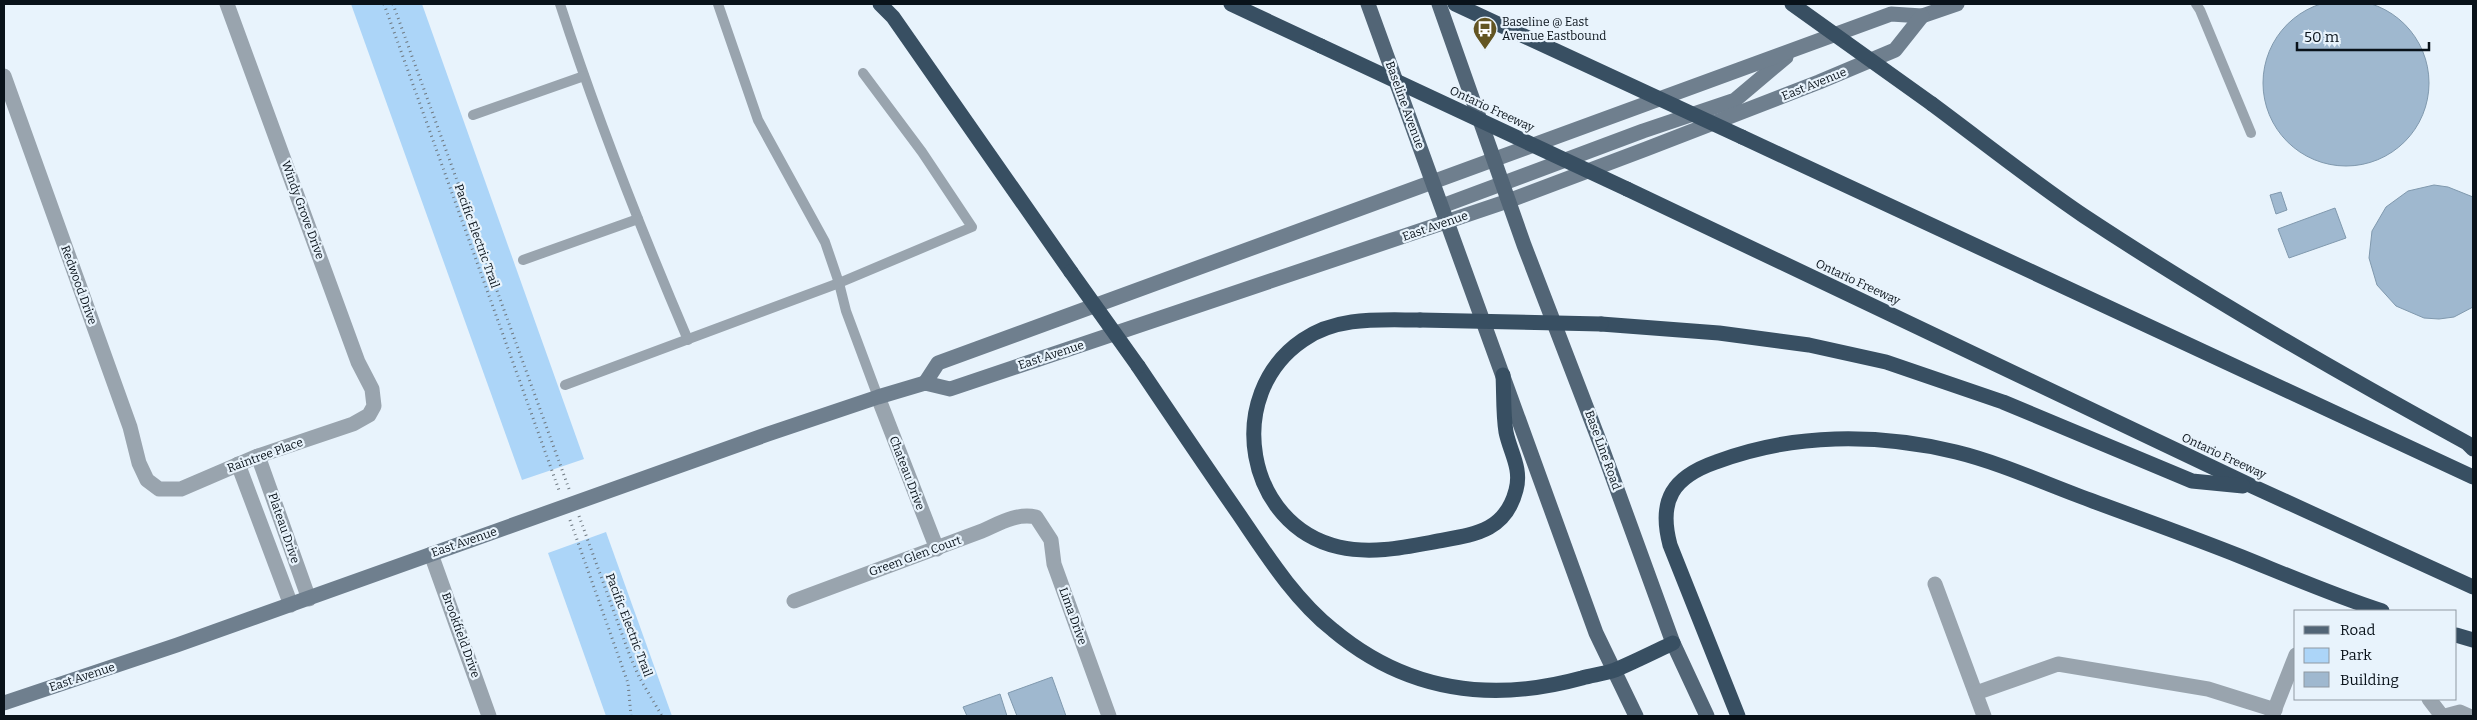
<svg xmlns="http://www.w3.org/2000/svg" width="2477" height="720" font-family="Bitter,serif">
	<rect width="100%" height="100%" fill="#e8f3fc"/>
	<g fill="#acd5f8">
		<polygon points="351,4 422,4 584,459 522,480"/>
		<polygon points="606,532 672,716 606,716 548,553"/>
	</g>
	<g fill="#9fb8cf" stroke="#8099ae">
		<circle cx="2346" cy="83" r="83"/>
		<polygon points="2434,185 2448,187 2473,197 2473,307 2454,317 2439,319 2424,318 2396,306 2377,285 2369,258 2372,231 2386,207 2408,191"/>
		<polygon points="2281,192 2287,210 2276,214 2270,195"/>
		<polygon points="2335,208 2346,238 2289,258 2278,229"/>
		<polygon points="1052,677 1066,716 1017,716 1008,693"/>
		<polygon points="1000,694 1007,716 967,716 963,707"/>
	</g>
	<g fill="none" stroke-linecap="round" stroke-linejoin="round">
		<g stroke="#6f7981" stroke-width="3" stroke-dasharray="1 4" stroke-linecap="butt">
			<polyline points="384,4 560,493"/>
			<polyline points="393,4 569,489"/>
			<polyline points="579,516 630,656 639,677 662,716"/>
			<polyline points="570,520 628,683 631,716"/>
		</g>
		<g stroke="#99a4ae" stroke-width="10">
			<path d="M 560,4 C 597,118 641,230 688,340"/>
			<polyline points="718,4 758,120 825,242 839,283 846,311 878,397"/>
			<polyline points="2196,4 2200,10 2251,133"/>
			<polyline points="473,115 584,76"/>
			<polyline points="523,260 638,219"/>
			<polyline points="565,385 839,283 972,227 922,152 863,73"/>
		</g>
		<g stroke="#99a4ae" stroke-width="15">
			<polyline points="4,76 130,427 139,463 147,480 159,489 181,489 258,456 353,424 369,415 374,406 372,389 358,362 227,4"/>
			<polyline points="878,397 937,549"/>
			<polyline points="258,456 309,599"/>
			<polyline points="238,464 291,605"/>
			<polyline points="431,554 489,716"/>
			<polyline points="1935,584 1984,716"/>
			<path d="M 794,601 L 982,531 C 1000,523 1016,513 1036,517 L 1051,540 L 1054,564 L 1109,716"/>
			<polyline points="1976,693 2058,664 2208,689 2275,710"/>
			<polyline points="2429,699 2442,716"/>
			<polyline points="2272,716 2296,655"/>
			<polyline points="2445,716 2460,712 2469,716"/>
		</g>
		<g stroke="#6f7f8e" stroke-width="15">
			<polyline points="1442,206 1643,131 1735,100 1786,57"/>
			<polyline points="925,383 938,363 1891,14 1922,16 1957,4"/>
			<polyline points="4,703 177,645 768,434 878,397 925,383 950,389 1508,201 1646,149 1819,82 1895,50 1922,16"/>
		</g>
		<g stroke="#526576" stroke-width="15">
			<polyline points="1368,4 1596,633 1636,716"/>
			<polyline points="1439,4 1524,245 1602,448 1673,643 1707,716"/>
		</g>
		<g stroke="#384f62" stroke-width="15">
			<polyline points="880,4 893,17 1071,272"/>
			<polyline points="1231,4 1321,46"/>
			<path d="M 1932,104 C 1982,141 2032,181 2084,216 C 2208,298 2337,372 2467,443 L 2473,449"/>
			<polyline points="1742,137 2473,477"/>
			<polyline points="1627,189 2254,487 2473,587"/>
			<path d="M 1420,320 C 1380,320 1337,316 1303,340 C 1222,395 1246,526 1339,547 C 1374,555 1410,546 1444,540 C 1478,534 1506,529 1516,490 C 1522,468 1510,452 1506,432 C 1503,414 1504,393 1503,375"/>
			<polyline points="1601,324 1719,333 1809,345 1886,362 2003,402 2192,481 2243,486"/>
			<path d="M 1138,366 C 1171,415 1204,464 1238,513 C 1266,554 1294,599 1333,630 C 1407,692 1491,703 1582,678 C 1592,675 1604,674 1615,670 C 1634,662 1654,652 1673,643"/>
			<polyline points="2456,635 2473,640"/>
			<path d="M 1738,716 L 1670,545 C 1658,500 1673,477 1716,462 C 1793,433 1877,433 1956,452 C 2001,463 2046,484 2090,500 C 2141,519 2192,537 2242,557 C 2289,576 2335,596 2382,611"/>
		</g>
		<g stroke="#384f62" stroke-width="15">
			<polyline points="1455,4 1742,137"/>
			<polyline points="1792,4 1932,104"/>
			<polyline points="1321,46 1627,189"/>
			<polyline points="1071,272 1138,366"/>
			<polyline points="1420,320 1601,324"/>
		</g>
	</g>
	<defs>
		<symbol id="bus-pin" viewBox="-11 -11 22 30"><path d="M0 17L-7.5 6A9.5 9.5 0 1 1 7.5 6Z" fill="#635522" stroke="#e8f3fc"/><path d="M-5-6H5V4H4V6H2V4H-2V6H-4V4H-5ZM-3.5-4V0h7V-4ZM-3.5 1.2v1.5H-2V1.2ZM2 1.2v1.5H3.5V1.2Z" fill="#fff"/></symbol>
	</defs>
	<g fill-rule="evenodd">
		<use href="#bus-pin" x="1471" y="15" width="28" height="38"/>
	</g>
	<g text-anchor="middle" stroke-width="4.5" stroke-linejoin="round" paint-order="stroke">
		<g font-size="12" fill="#09121a" stroke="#e8f3fc" text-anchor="start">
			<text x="1502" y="26">Baseline @ East<tspan x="1502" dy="14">Avenue Eastbound</tspan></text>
		</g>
		<g font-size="12" fill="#09121a" stroke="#e8f3fc">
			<text transform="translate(1814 84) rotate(-22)" y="4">East Avenue</text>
			<text transform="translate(1405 105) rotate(70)" y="4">Baseline Avenue</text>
			<text transform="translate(1492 109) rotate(25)" y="4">Ontario Freeway</text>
			<text transform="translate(303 210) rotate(70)" y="4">Windy Grove Drive</text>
			<text transform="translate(1435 226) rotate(-19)" y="4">East Avenue</text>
			<text transform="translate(477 236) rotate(70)" y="4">Pacific Electric Trail</text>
			<text transform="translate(1858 282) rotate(25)" y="4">Ontario Freeway</text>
			<text transform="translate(79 285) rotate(70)" y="4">Redwood Drive</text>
			<text transform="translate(1051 355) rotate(-18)" y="4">East Avenue</text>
			<text transform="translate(1603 450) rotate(70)" y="4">Base Line Road</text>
			<text transform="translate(265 455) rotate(-20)" y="4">Raintree Place</text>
			<text transform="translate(2224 456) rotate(25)" y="4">Ontario Freeway</text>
			<text transform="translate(907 473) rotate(69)" y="4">Chateau Drive</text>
			<text transform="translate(284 528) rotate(71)" y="4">Plateau Drive</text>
			<text transform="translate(464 542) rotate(-19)" y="4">East Avenue</text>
			<text transform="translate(915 556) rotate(-20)" y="4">Green Glen Court</text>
			<text transform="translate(1073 616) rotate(70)" y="4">Lima Drive</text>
			<text transform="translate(629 625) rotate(69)" y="4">Pacific Electric Trail</text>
			<text transform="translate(461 635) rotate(70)" y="4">Brookfield Drive</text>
			<text transform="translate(82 677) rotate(-18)" y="4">East Avenue</text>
		</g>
	</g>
	<rect width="2477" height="720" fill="none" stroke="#09121a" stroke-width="10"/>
	<rect x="2294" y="610" width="162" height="90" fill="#e8f3fc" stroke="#8f99a2"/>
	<rect x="2304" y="626" width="25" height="8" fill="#526576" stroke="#8f99a2"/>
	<text x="2340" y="635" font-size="15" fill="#09121a">Road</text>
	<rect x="2304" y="648" width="25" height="15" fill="#acd5f8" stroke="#8f99a2"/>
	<text x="2340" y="660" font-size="15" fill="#09121a">Park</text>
	<rect x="2304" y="672" width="25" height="15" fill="#9fb8cf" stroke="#8f99a2"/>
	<text x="2340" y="685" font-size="15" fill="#09121a">Building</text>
	<path d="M2297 42v8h132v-8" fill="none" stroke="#09121a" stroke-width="2.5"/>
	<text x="2304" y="42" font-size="15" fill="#09121a" stroke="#e8f3fc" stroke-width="4" paint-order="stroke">50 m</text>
</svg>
